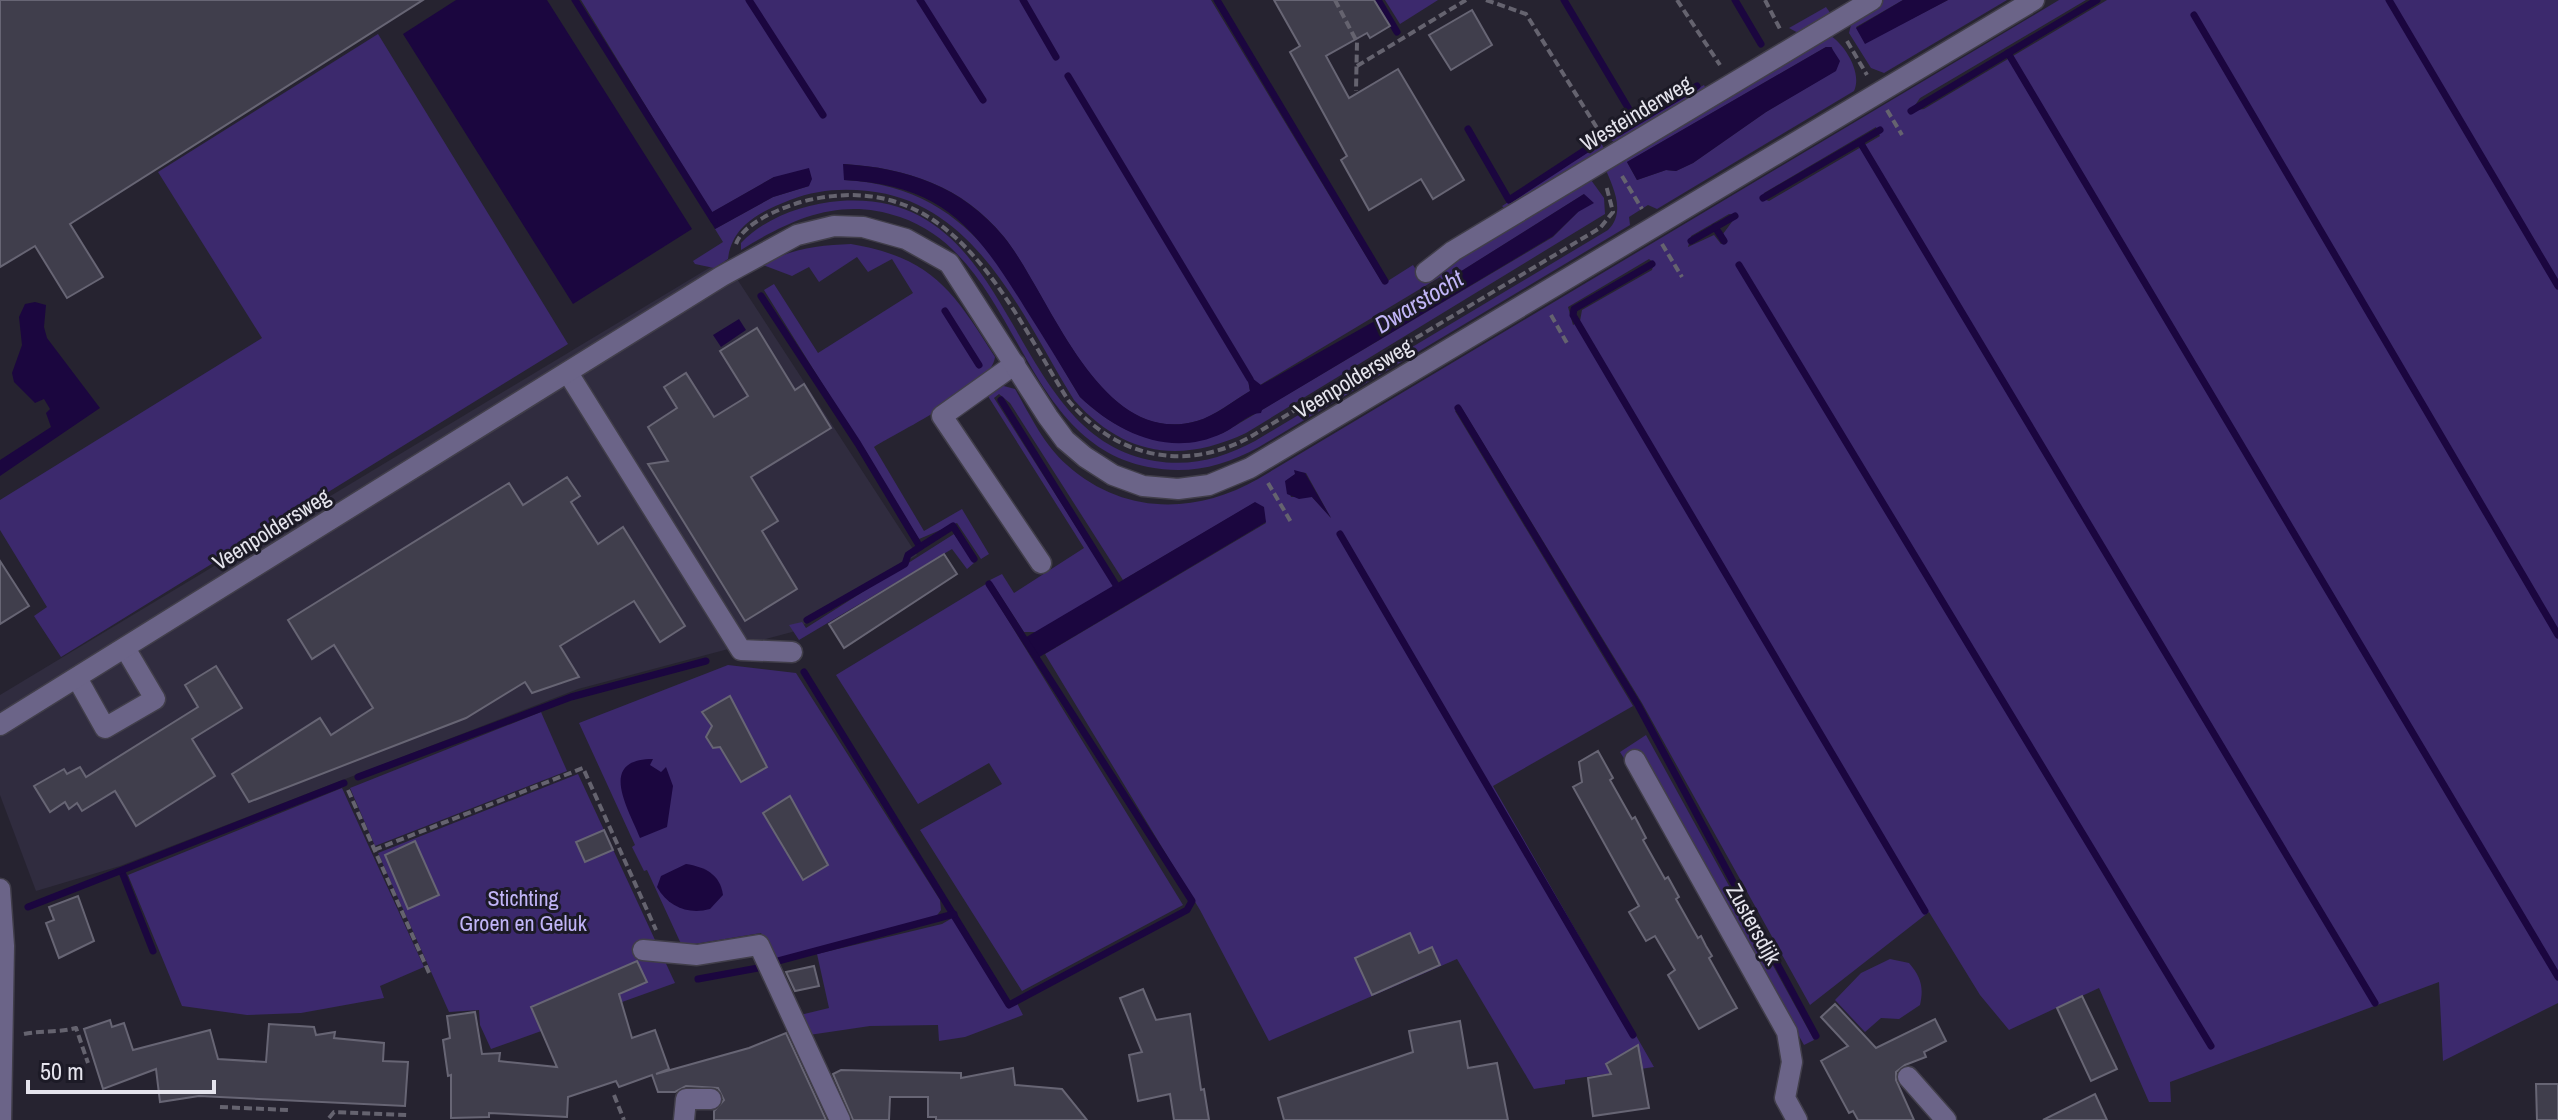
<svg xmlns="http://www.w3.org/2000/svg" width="2558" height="1120" font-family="'Archivo Narrow',sans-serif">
	<rect width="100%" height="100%" fill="#262330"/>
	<polygon fill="#302c3f" points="724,259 917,555 792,632 578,689 120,866 36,891 0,795 0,695"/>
	<g fill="#3c296d" fill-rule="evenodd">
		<path d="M 581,0 L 1211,0 L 1383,284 L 1413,265 L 1425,283 L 1445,271 L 1450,260 L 1591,180 L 1604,198 L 1605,214 L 1246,433 C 1180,464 1124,456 1074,400 C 1023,318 977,202 868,191 C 841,188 816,190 790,200 C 760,212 732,225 728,259 L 714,268 L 695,264 L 693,261 L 723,242 L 715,229 L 773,197 L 809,186 L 774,177 L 711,213 ZM 844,164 C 907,168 963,186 1004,237 C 1050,295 1100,450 1197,421 C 1215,416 1234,400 1250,391 L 1247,375 L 1260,385 L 1440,277 L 1444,282 L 1584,194 L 1578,212 L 1553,237 L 1223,433 C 1167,453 1122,436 1080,397 C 1018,296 980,187 844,180 Z"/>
		<polygon points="1385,0 1438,0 1400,24"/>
		<polygon points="1882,0 1903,0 1856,27 1865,43 1948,0 2007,0 1884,73 1871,68 1849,33 1853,17"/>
		<path d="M 2059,0 L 2086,0 L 1920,98 L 1911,111 L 1924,109 L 2107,0 L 2558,0 L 2558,1003 L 2443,1061 L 2439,982 L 2170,1082 L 2171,1102 L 2149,1102 L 2099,988 L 2009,1030 L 1980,995 L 1929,912 L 1810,1005 L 1642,703 L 1461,407 L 1455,411 L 1633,706 L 1493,786 L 1654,1067 L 1565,1080 L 1565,1084 L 1534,1089 L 1457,959 L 1269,1041 L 1200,910 L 1045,654 L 1266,523 L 1254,503 L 1123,580 L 1010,403 L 999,394 L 994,398 L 1114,586 L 1037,632 L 1024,632 L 990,580 L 1002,574 L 1014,593 L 1084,548 L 986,393 L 1000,385 L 1015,389 C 1030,415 1044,445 1067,465 C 1123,515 1195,515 1258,479 ZM 1876,127 L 1880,136 L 1769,201 L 1763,199 L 1764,193 ZM 1729,214 L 1737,215 L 1723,234 L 1727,241 L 1721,244 L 1714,235 L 1688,247 L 1691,236 ZM 1649,259 L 1654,263 L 1652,270 L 1582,310 L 1580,321 L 1573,325 L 1568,307 ZM 1298,472 L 1306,473 L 1331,518 L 1312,497 L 1291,497 L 1286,481 Z"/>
		<polygon points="1826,7 1833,17 1802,35 1789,28"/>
		<path d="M 1826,33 C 1843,41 1863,72 1854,91 L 1657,209 L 1648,205 L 1629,217 L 1630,225 L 1259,447 C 1223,467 1188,475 1148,467 C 1017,441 1020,258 900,217 C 840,196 791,219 741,250 L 741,243 C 766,217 804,204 840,201 C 1021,188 1003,436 1155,461 C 1192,467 1223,458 1255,441 L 1608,230 C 1627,211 1612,186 1604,165 ZM 1826,47 L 1832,47 L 1835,71 L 1766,112 L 1693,163 L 1676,171 L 1666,170 L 1637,180 L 1627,162 Z"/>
		<polygon points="378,34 568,344 61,657 34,616 47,607 0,530 0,500 262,338 158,172"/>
		<polygon points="1704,85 1707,91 1617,145 1608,137 1618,134"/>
		<polygon points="1600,141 1606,152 1508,212 1502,206 1593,149"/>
		<path d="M 851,244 C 933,258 953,291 995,357 C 992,387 901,430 874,447 L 924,531 L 962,509 L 989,554 L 981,559 L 957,523 L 919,539 L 764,290 L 774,284 L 818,353 L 913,293 L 892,259 L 868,272 L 857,257 L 819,282 L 809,267 L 792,276 L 763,265 C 789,249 820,245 851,244 Z"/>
		<polygon points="954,534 974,563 967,569 952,549 799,640 789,625 802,622 806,628"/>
		<polygon points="986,584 1183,905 1022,991 920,830 1002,784 989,763 918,804 836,675"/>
		<polygon points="728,665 796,673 940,900 941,910 935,918 775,959 761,933 682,946 647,870 644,871 632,847 635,845 579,723"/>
		<polygon points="541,712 567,771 375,846 350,788"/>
		<polygon points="1646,735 1814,1040 1804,1045 1640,752 1625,760 1620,752"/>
		<polygon points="578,774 675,983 491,1049 480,1025 479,1010 449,1012 378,853"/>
		<polygon points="342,788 424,967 380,986 384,998 301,1013 247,1015 182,1006 128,875"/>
		<polygon points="954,917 1007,1007 1017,1003 1023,1015 965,1037 939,1041 938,1025 870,1026 809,1035 800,1015 829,1008 817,954 942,924"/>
		<path d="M 1890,959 L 1909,963 C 1921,977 1924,987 1920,1005 L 1899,1019 L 1881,1018 L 1865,1032 L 1835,1000 L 1861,973 Z"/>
	</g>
	<g fill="#1b063f">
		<polygon points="456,0 547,0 692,229 573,304 403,34"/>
		<polygon points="1903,0 1948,0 1865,44 1856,28"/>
		<polygon points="1826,47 1831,47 1840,61 1836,71 1766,112 1693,163 1676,171 1666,170 1637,180 1627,162"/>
		<path d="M 843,164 C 907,168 962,186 1004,237 C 1051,295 1099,449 1197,421 C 1215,416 1233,401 1250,391 L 1247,374 L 1261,385 L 1444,282 L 1584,194 L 1594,203 L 1578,212 L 1553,236 L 1262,410 L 1261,413 C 1249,413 1236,427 1223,433 C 1171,458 1119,434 1080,397 C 1062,367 1044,338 1025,308 C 976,229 944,185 844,180 Z"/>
		<polygon points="809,168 812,179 809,186 773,197 715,229 707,215 774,177"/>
		<polygon points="35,302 46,305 44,327 47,338 100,408 0,476 0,460 51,427 46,413 50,409 44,399 35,403 14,382 12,373 22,345 19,317 25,304"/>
		<polygon points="739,319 746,330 721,347 713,335"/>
		<polygon points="1294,470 1305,473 1331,518 1312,497 1299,499 1287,494 1285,481 1295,474"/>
		<polygon points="1255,502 1264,507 1266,522 1036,659 1023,639"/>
		<path d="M 653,759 L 650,765 L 661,772 L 666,767 L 673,786 L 667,827 L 640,838 C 628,808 597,759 653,759 Z"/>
		<path d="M 686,864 C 705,867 720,874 723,895 L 710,909 C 689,915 668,907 657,887 L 661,876 Z"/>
	</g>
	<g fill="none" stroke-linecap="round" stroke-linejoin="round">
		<g stroke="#1b063f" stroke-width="7">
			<polyline points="575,0 714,221"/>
			<polyline points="749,0 823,115"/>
			<polyline points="920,0 983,100"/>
			<polyline points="1023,0 1056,57"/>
			<polyline points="1217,0 1385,281"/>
			<polyline points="1378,0 1397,32"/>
			<polyline points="1564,0 1636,121"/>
			<polyline points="1735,0 1761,44"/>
			<polyline points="2389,0 2558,286"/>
			<polyline points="2194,15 2558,635"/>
			<polyline points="2008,53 2558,977"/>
			<polyline points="1068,76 1250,379"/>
			<polyline points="1911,111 2097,0"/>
			<polyline points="1468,129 1509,200 1590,147"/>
			<polyline points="1618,133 1697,86"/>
			<polyline points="1860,142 2375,1003"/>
			<polyline points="1763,198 1880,130"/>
			<polyline points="1715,227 1724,241"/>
			<polyline points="1691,241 1735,216"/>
			<polyline points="1652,264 1574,309 1573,315 1925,911"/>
			<polyline points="1739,265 2211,1046"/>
			<polyline points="761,296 858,444 920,547 953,526 974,559"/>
			<polyline points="945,311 979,365"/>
			<polyline points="1001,400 1116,585"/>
			<polyline points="1458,408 1638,705 1816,1036"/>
			<polyline points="1340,534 1633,1035"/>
			<polyline points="807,620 905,564 908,555 920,547"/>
			<polyline points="804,672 1009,1005 1187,910 1192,901 989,584"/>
			<polyline points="358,777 571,697 706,661"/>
			<polyline points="122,872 153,951"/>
			<polyline points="28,907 344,783"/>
			<polyline points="778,961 954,914"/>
			<polyline points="698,979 758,968"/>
		</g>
	</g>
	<g fill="#403e4c" stroke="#676574" stroke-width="2">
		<polygon points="0,0 423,0 70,224 103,277 67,298 35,246 0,267"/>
		<polygon points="1274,0 1374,0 1390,26 1370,38 1367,33 1326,56 1349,98 1398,69 1464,180 1433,199 1421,179 1369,210 1341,160 1347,156 1290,52 1300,46"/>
		<polygon points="1472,10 1492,45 1451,70 1429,35"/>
		<polygon points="757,328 795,390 804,384 831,428 751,477 778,521 762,531 797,589 745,621 648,464 668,461 648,427 677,408 664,387 686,373 714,417 748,396 720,351"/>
		<polygon points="567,477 580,496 571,502 598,544 623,527 685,626 660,642 634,601 560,646 579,677 532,693 525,682 466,718 249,802 232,774 320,718 331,735 373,708 334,645 312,659 288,620 509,483 523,505"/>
		<polygon points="944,554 957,574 844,648 829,624"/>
		<polygon points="0,561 29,606 0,624"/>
		<polygon points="216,666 242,708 192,739 215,776 136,826 115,791 82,811 77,803 69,809 65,802 50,812 34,786 64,769 67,774 80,767 86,777 198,707 185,685"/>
		<polygon points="730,696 767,767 741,782 720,747 713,748 706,737 712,726 702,712"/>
		<polygon points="1598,751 1613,778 1610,780 1632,819 1635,817 1646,838 1643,840 1665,879 1668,877 1679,897 1676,899 1698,938 1701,936 1706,946 1712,956 1709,958 1737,1008 1699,1029 1668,975 1675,970 1655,936 1646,941 1629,912 1639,906 1573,787 1582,782 1579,762"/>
		<polygon points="790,796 828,865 803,880 763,813"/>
		<polygon points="604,830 613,850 585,862 576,842"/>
		<polygon points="415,841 439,895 408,909 385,855"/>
		<polygon points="78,896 94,941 59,958 46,923 54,920 49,907"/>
		<polygon points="1410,933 1419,953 1432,947 1440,965 1372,995 1355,958"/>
		<polygon points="637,961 647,982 619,994 632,1038 655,1030 669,1069 656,1074 749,1048 786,1033 826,1120 714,1120 714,1111 724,1100 718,1088 686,1086 675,1092 658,1092 652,1075 619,1087 616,1081 568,1097 567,1117 489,1113 489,1117 451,1118 451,1075 448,1076 443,1040 450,1038 447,1016 475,1012 482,1054 500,1053 499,1061 557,1067 531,1007"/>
		<polygon points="814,966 819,986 795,991 786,972"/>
		<polygon points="1143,989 1156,1020 1190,1014 1201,1090 1204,1089 1209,1120 1174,1120 1170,1094 1138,1101 1129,1055 1142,1052 1120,998"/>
		<polygon points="2082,996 2117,1069 2091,1081 2057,1008"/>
		<polygon points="1835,1004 1876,1048 1935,1019 1946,1041 1924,1052 1926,1057 1905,1065 1896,1072 1896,1080 1914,1120 1858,1120 1853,1111 1849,1113 1821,1061 1848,1046 1821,1017"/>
		<polygon points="110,1020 112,1027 124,1023 133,1050 210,1030 218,1059 266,1062 269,1024 314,1027 316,1035 335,1032 334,1038 384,1043 383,1061 408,1062 405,1106 199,1096 160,1102 156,1069 103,1089 84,1029"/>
		<polygon points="1460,1021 1468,1068 1497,1063 1508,1120 1284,1120 1278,1098 1413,1052 1409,1031"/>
		<polygon points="1638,1045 1649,1108 1593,1116 1588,1078 1611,1074 1606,1064"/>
		<polygon points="1013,1068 1015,1085 1062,1089 1087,1120 936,1120 936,1117 928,1117 928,1097 890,1097 889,1120 853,1120 833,1074 841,1070 961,1073 961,1078"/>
		<polygon points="2536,1084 2558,1084 2558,1120 2537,1120"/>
		<polygon points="2095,1094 2107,1120 2043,1120"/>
	</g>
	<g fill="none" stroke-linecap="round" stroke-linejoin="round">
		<defs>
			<g id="minor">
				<polyline points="1426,272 1453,251 1872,0"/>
				<polyline points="1015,364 942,416 1041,563"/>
				<polyline points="568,373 741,650 792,652"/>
				<polyline points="77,678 105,728 155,699 125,648"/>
				<polyline points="0,725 722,276 797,235 834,226 863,227 906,239 949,263 1048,417 1065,440 1085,457 1113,475 1143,486 1178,489 1209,485 1250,468 2034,0"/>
				<polyline points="1635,760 1787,1032 1792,1062 1785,1098 1797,1120"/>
				<polyline points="0,889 4,946 1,1120"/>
				<polyline points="643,950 697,955 759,945 840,1120"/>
				<polyline points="1908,1077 1946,1120"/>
				<polyline points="684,1120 686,1099 711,1099"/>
			</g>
		</defs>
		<use href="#minor" stroke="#413e4a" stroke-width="23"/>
		<g stroke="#65636f" stroke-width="4" stroke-dasharray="8 4" stroke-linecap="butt">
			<polyline points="1335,0 1357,42 1356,91"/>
			<polyline points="1486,0 1526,14 1602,136"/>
			<polyline points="1677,0 1720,65"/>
			<polyline points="1765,0 1780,29"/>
			<polyline points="1847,41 1867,75"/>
			<polyline points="1357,66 1466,0"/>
			<polyline points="1887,110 1902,135"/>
			<polyline points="1622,176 1642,209"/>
			<path d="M 736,244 C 743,223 781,208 801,202 C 949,163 1004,297 1068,400 C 1115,457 1184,473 1250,437 L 1600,228 L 1613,212 L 1606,185"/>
			<polyline points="1662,244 1682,277"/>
			<polyline points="1551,315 1568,345"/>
			<polyline points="1268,483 1291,522"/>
			<polyline points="348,790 430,975"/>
			<polyline points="374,850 583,768 656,930"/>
			<path d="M 24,1034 C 43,1030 57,1033 76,1028 L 88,1063"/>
			<polyline points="614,1095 624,1120"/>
			<polyline points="220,1107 288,1110"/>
			<polyline points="329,1118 334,1112 407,1115"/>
		</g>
		<use href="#minor" stroke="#6b6488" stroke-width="20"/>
	</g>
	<g text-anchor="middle" stroke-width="6" stroke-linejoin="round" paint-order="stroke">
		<g font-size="22" fill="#e5e4ed" stroke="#1c1a26">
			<text transform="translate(1636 113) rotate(-31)" y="8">Westeinderweg</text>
			<text transform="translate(1353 378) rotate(-31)" y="8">Veenpoldersweg</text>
			<text transform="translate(271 529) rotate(-32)" y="8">Veenpoldersweg</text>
			<text transform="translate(1754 924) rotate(61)" y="8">Zustersdijk</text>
		</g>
		<g font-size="22" fill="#c1b5f7" stroke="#1c1a26">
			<text x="523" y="906">Stichting<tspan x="523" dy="25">Groen en Geluk</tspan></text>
		</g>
		<g font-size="24" font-style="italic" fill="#c2b6f8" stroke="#1c1a26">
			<text transform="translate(1419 302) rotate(-31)" y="8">Dwarstocht</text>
		</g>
	</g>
	<path d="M28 1080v12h186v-12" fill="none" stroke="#e5e4ed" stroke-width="4"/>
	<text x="40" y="1080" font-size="24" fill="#e5e4ed" stroke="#1c1a26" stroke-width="6" paint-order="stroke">50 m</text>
</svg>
